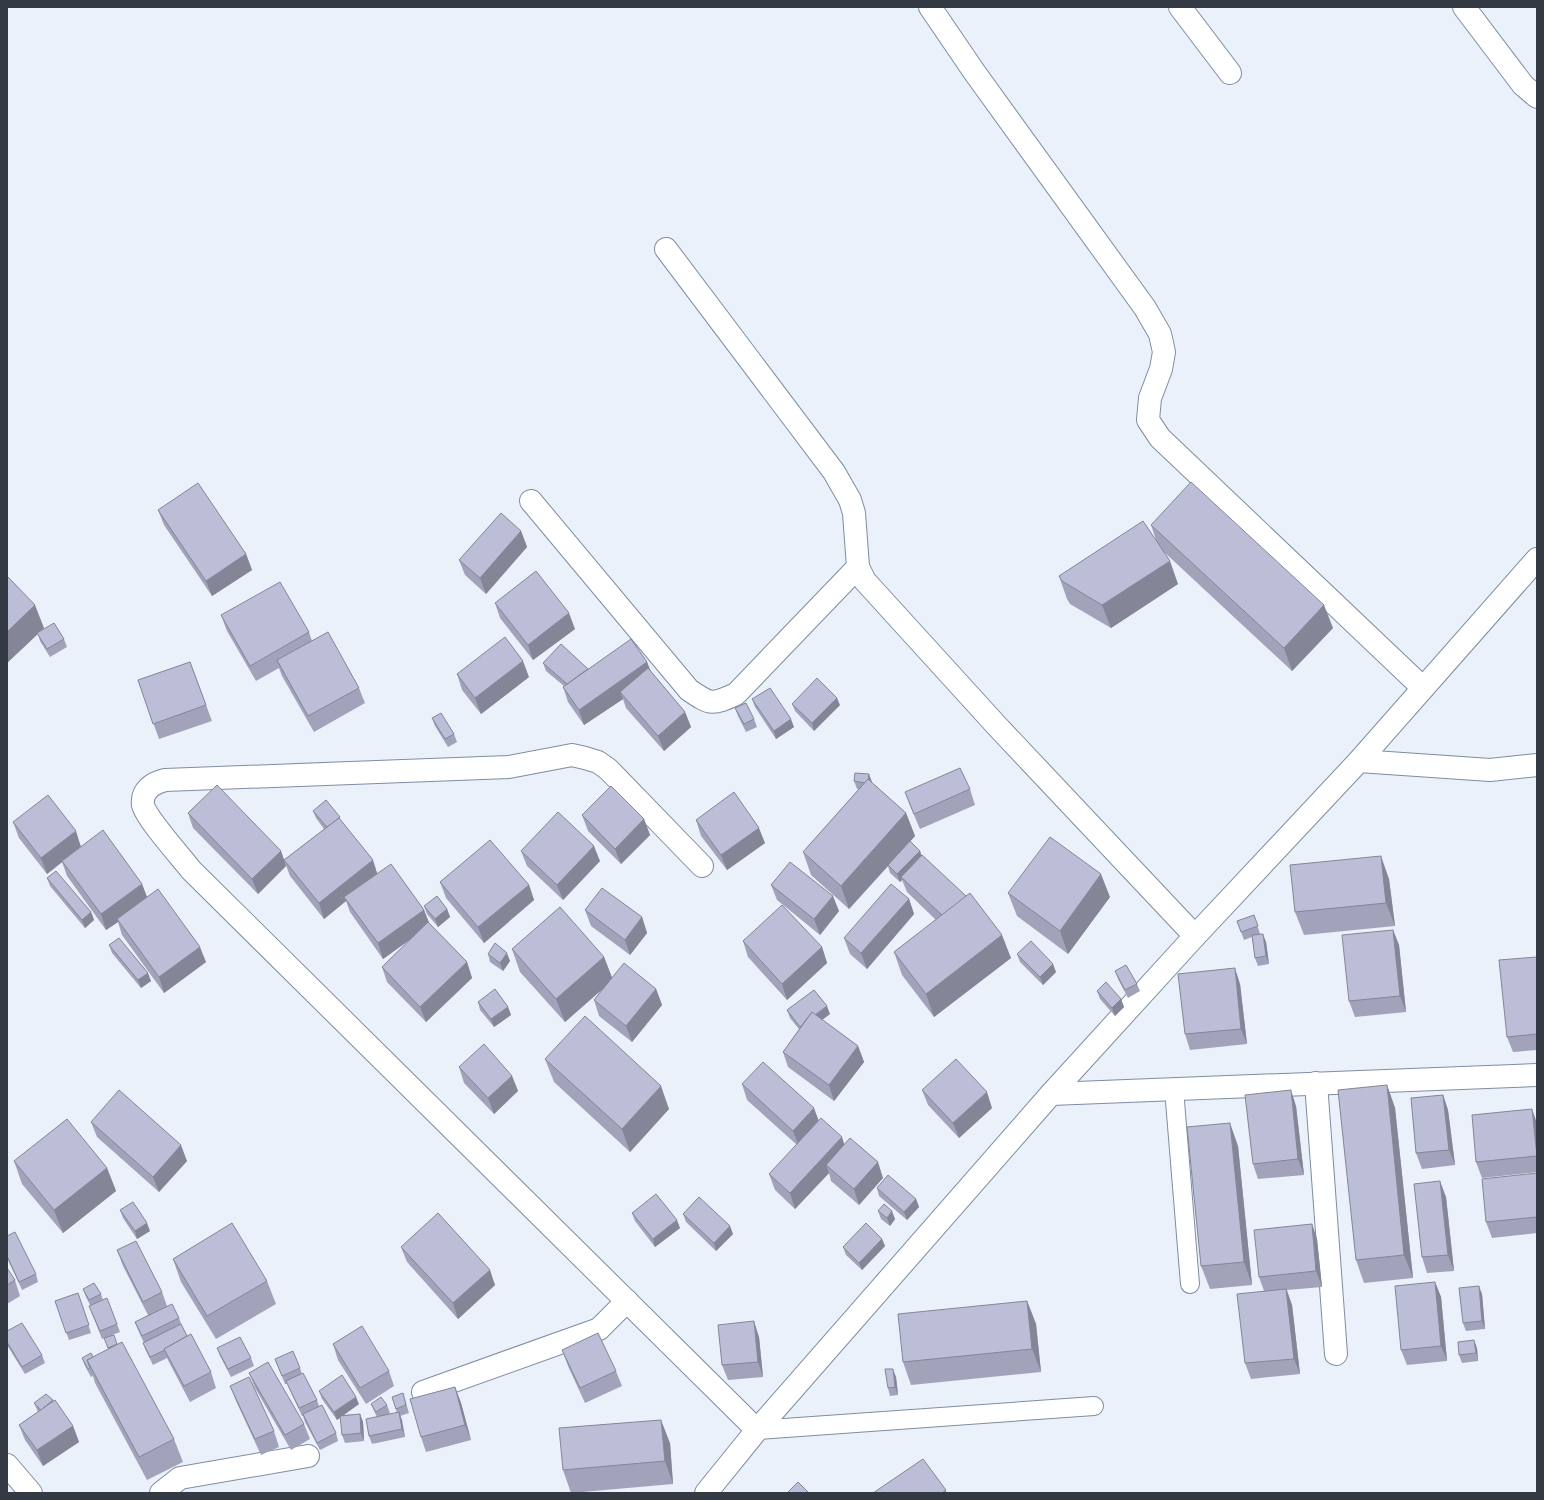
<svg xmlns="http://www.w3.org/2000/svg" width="1544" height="1500" font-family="'Space Grotesk',sans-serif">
	<rect width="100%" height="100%" fill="#eaf1fa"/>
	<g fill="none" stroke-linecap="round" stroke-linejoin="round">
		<defs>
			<g id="lane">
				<polyline points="1174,1089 1190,1284"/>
				<polyline points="757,1430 1094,1406"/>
			</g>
			<g id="street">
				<polyline points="930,7 975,73 1145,308 1160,334 1164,352 1161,369 1150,398 1148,420 1160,438 1423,688"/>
				<polyline points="1180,7 1230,73"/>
				<polyline points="1464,7 1523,85 1537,97"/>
				<polyline points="666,249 834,472 850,500 854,513 858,567 865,581 997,726 1195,936"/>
				<path d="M 531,501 L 689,690 C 711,705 712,705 736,694 L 858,567"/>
				<polyline points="1359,761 1490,770 1537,765"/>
				<path d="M 702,866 L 608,769 L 598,762 L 585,758 L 572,755 L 509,767 L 165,780 C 153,783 141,790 143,805 C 146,818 181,857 191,870 L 757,1430"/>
				<polyline points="1316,1083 1336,1354"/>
				<polyline points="1051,1094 1537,1075"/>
				<polyline points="423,1392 599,1329 627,1301"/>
				<polyline points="7,1465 31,1493"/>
				<polyline points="161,1493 180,1478 308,1456"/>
				<polyline points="706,1493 757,1430 1051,1094 1195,936 1359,761 1537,559"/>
			</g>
		</defs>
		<use href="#lane" stroke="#7e8da2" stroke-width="20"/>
		<use href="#street" stroke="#7e8da2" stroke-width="24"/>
		<use href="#lane" stroke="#fff" stroke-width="18"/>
		<use href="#street" stroke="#fff" stroke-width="22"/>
	</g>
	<g fill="#a2a3ba">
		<polygon points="158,510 246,554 252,570 212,596 164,525"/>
		<polygon points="1151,525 1333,628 1292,671 1163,551 1178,584 1111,628 1070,604 1067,599 1059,576 1157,543"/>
		<polygon points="521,531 527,547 486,594 465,575 459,560"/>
		<polygon points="7,576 44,628 41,630 64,639 67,647 50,657 40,641 38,634 7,663"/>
		<polygon points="495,603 575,629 533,660 500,618"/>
		<polygon points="221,615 309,632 312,641 359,688 365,703 314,732 282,676 279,668 256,681 227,631"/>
		<polygon points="190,662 212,721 159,739 138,680"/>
		<polygon points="647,662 651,672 685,712 691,727 664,751 626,708 623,699 584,725 568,702 563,687 564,686 546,671 543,663 588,669"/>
		<polygon points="457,674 529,677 481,714 462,690"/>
		<polygon points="752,699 794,727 776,739 755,707"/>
		<polygon points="792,704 840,705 814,731 795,711"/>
		<polygon points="735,708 754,719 757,727 746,732 738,716"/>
		<polygon points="432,718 454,734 457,742 448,747 435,726"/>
		<polygon points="854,781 872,783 906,813 915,836 901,851 920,851 921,855 966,896 1011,958 934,1017 902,975 894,952 936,920 907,892 902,880 900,882 890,873 888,866 849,909 811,875 803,852 859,789 857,789"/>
		<polygon points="970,789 975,805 920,829 911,808 905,792"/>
		<polygon points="313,811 341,821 377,873 424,910 429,923 467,962 472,978 426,1022 387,982 382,967 411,939 383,959 350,912 346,901 324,919 290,876 284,860 324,829 316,818"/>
		<polygon points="188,813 281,851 286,866 258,894 193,828"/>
		<polygon points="582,815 644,819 650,835 621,864 588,831"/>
		<polygon points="696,820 765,843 727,870 701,836"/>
		<polygon points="13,822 81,846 142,884 147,897 206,962 164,993 122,935 118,922 106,930 67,876 62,862 47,874 19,838"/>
		<polygon points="521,851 600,861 563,900 527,866"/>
		<polygon points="47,878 91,912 94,920 85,928 50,886"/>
		<polygon points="1389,879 1395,926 1304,935 1295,912"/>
		<polygon points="440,882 529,885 534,900 484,943 446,898"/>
		<polygon points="771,885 839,911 820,935 777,900"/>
		<polygon points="1008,893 1110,897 1068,954 1017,916"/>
		<polygon points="909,899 914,914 867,969 850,954 844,938"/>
		<polygon points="424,906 447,909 450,917 438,927 427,914"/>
		<polygon points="585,910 642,917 647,933 630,955 591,926"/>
		<polygon points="1254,915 1260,934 1259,935 1266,942 1269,964 1258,966 1255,958 1252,937 1244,940 1237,921"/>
		<polygon points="1393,930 1399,945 1406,1012 1355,1017 1349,1001"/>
		<polygon points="743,941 822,947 827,963 787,1000 748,957"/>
		<polygon points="109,945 151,981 141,988 112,953"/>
		<polygon points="512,949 604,957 612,978 656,989 662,1005 632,1042 599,1016 594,1000 603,988 565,1022 520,972"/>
		<polygon points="488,954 510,961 503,971 490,962"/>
		<polygon points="1017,954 1056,972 1043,985 1020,962"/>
		<polygon points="1537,957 1537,1050 1513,1052 1507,1037"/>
		<polygon points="1115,971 1137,984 1140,991 1128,998 1118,979"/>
		<polygon points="1240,984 1247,1044 1190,1050 1185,1034"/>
		<polygon points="1097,991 1121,999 1124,1007 1115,1016 1100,999"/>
		<polygon points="478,1002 508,1007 511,1015 494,1027 480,1010"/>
		<polygon points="787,1010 830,1014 822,1020 858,1046 864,1062 834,1101 788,1067 783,1052 799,1029 790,1018"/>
		<polygon points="545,1059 669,1109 630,1152 554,1082"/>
		<polygon points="459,1067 512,1076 518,1091 494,1114 464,1083"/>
		<polygon points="742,1084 819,1121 844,1144 883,1178 859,1205 831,1181 829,1173 795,1209 775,1190 769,1174 797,1145 747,1100"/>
		<polygon points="1387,1085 1395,1108 1413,1278 1364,1283 1356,1260"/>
		<polygon points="922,1090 992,1108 959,1138 928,1105"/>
		<polygon points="1443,1095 1448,1110 1455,1165 1422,1169 1416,1153"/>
		<polygon points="1296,1106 1304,1175 1258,1179 1253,1164"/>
		<polygon points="91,1122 187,1161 159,1192 97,1137"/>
		<polygon points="1537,1123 1537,1172 1482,1178 1476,1162"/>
		<polygon points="1238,1146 1252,1285 1210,1289 1201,1266"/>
		<polygon points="14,1161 107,1168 116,1191 63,1233 22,1184"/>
		<polygon points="1537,1173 1537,1233 1492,1238 1486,1222"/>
		<polygon points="877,1188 916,1199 919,1207 907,1220 879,1196"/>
		<polygon points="1446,1197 1454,1271 1427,1273 1422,1257"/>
		<polygon points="120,1210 150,1231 137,1239 123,1218"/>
		<polygon points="878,1211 895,1219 890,1226 881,1219"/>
		<polygon points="632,1213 680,1228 655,1247 635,1221"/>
		<polygon points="683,1214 733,1234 716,1251 686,1222"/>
		<polygon points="1312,1224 1317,1239 1322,1287 1287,1290 1292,1305 1300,1374 1251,1379 1245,1363 1264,1291 1259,1277"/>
		<polygon points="7,1236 36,1274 38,1282 22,1290 7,1258"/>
		<polygon points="882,1239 885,1246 862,1270 846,1255 843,1247"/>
		<polygon points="401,1247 495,1285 458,1319 407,1262"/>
		<polygon points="117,1250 162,1292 167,1306 179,1318 182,1326 187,1336 211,1372 216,1388 190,1402 170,1364 167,1358 153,1365 146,1351 143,1343 144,1343 138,1330 135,1322 148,1315 123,1266"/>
		<polygon points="173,1259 267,1281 276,1304 216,1339 181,1282"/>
		<polygon points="7,1268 15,1280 20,1296 7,1304"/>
		<polygon points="1435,1282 1441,1297 1447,1361 1407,1365 1401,1350"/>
		<polygon points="83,1289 101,1294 103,1300 117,1324 120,1332 112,1335 174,1439 183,1462 147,1480 95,1383 93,1376 91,1377 85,1366 82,1358 93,1357 108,1349 105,1338 102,1339 89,1306 90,1305 86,1297"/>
		<polygon points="78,1293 91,1333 69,1340 55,1301"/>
		<polygon points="1482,1294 1485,1329 1466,1331 1463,1323"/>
		<polygon points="1027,1301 1036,1324 1041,1372 911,1385 903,1362"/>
		<polygon points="7,1331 42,1355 45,1363 25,1374 7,1345"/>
		<polygon points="759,1337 763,1377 728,1380 722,1365"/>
		<polygon points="333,1344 389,1371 394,1386 366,1404 338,1360"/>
		<polygon points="217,1348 251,1358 254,1366 231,1377 220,1356"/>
		<polygon points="1477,1348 1478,1361 1462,1363 1459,1355"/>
		<polygon points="562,1350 616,1371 622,1386 585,1403 568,1366"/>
		<polygon points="275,1359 300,1368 302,1374 317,1400 319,1406 336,1433 338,1441 320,1450 305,1422 303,1416 302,1416 287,1384 285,1384"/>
		<polygon points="249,1373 304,1424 310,1439 291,1450 255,1388"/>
		<polygon points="896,1377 898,1395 890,1396 888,1388"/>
		<polygon points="230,1386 274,1431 279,1447 261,1455 236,1401"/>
		<polygon points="455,1387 461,1403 471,1440 426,1452 421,1437"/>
		<polygon points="319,1391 359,1404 343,1415 360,1414 363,1422 364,1441 345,1443 342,1435 341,1417 337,1420 322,1399"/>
		<polygon points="403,1393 409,1413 400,1416 405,1437 372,1444 369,1436 377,1417 374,1411 371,1404 387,1405 390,1413 387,1415 397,1413 392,1397"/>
		<polygon points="53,1400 73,1426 79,1442 43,1466 25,1440 19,1425 38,1412 34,1403"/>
		<polygon points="670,1443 673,1484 571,1493 563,1470"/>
	</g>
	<g fill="#848597">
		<polygon points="521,531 527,547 486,594 480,578"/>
		<polygon points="246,554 252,570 212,596 206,581"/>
		<polygon points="1170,561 1178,584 1111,628 1102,605"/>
		<polygon points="35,605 44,628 7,663 7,632"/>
		<polygon points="1324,605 1333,628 1292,671 1284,648"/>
		<polygon points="569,613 575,629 533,660 528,645"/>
		<polygon points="523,661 529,677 481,714 475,698"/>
		<polygon points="647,662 653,678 620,692 623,699 584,725 579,710"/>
		<polygon points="837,698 840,705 814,731 812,723"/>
		<polygon points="685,712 691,727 664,751 658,736"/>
		<polygon points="791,719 794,727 776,739 774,731"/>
		<polygon points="869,774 872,782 871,791 868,783"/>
		<polygon points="906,813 915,836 849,909 841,886"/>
		<polygon points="644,819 650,835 621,864 615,849"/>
		<polygon points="759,828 765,843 727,870 721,855"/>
		<polygon points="76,831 81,847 47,874 41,858"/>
		<polygon points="594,846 600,861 563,900 557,885"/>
		<polygon points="281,851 286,866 258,894 252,879"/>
		<polygon points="920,851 923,859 901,877 902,880 900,882 897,874"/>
		<polygon points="1381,856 1389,879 1395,926 1386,903"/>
		<polygon points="373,860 378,876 344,897 346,901 324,919 319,903"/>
		<polygon points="1101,874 1110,897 1068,954 1060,931"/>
		<polygon points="142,884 148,900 117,919 118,922 106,930 101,914"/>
		<polygon points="529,885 534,900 484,943 478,927"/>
		<polygon points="833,896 839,911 820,935 814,919"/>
		<polygon points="909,899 914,914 867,969 861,953"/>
		<polygon points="447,909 450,917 438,927 435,919"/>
		<polygon points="424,910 430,925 383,959 378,943"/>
		<polygon points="91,912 94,920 85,928 82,920"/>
		<polygon points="642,917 647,933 630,955 625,940"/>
		<polygon points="1393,930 1399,945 1406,1012 1400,996"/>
		<polygon points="1263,934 1266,942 1269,964 1266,956"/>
		<polygon points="1002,935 1011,958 934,1017 926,994"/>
		<polygon points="200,947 206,962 164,993 159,977"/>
		<polygon points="822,947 827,963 787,1000 782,984"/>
		<polygon points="507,953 510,961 503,971 500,963"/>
		<polygon points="604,957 613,980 565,1022 556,999"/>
		<polygon points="467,962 472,978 426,1022 420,1007"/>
		<polygon points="1053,964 1056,972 1043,985 1040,977"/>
		<polygon points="1235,968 1240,984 1247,1044 1241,1029"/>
		<polygon points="148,973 151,981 141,988 138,980"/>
		<polygon points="656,989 662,1005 632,1042 626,1026"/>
		<polygon points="1121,999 1124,1007 1115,1016 1112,1008"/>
		<polygon points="827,1006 830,1014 803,1034 800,1027"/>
		<polygon points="508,1007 511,1015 494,1027 491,1019"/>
		<polygon points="858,1046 864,1062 834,1101 829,1085"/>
		<polygon points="512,1076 518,1091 494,1114 488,1098"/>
		<polygon points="1387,1085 1395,1108 1413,1278 1404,1255"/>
		<polygon points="661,1086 669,1109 630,1152 622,1129"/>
		<polygon points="1291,1090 1296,1106 1304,1175 1298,1159"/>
		<polygon points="987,1092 992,1108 959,1138 953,1123"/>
		<polygon points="1443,1095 1448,1110 1455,1165 1449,1150"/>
		<polygon points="814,1108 820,1124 799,1146 793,1131"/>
		<polygon points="1532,1109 1537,1123 1537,1157 1537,1156"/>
		<polygon points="1230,1123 1238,1146 1252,1285 1244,1262"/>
		<polygon points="842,1137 847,1153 826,1165 829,1173 795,1209 790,1193"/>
		<polygon points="181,1145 187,1161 159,1192 153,1177"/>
		<polygon points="878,1162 883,1178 859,1205 854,1189"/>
		<polygon points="107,1168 116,1191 63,1233 54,1210"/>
		<polygon points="1440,1181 1446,1197 1454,1271 1448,1255"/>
		<polygon points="916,1199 919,1207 907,1220 904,1212"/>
		<polygon points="892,1211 895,1219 890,1226 887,1218"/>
		<polygon points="677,1220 680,1228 655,1247 653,1239"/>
		<polygon points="147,1223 150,1231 137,1239 135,1231"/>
		<polygon points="1312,1224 1317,1239 1322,1287 1316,1271"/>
		<polygon points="730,1226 733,1234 716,1251 714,1243"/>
		<polygon points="882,1239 885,1246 862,1270 859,1263"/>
		<polygon points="490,1270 495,1285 458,1319 453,1303"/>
		<polygon points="1435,1282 1441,1297 1447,1361 1441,1346"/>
		<polygon points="1479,1286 1482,1294 1485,1329 1482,1321"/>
		<polygon points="1286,1289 1292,1305 1300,1374 1294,1359"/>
		<polygon points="1027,1301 1036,1324 1041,1372 1032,1349"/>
		<polygon points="754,1321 759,1337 763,1377 758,1362"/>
		<polygon points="1474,1340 1477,1348 1478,1361 1476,1353"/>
		<polygon points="893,1369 896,1377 898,1395 895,1387"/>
		<polygon points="455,1387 461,1403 471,1440 465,1425"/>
		<polygon points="356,1397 359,1404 337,1420 334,1412"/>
		<polygon points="399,1412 402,1420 405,1437 402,1429"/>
		<polygon points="360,1414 363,1422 364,1441 361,1433"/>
		<polygon points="661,1420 670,1443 673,1484 665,1461"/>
		<polygon points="73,1426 79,1442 43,1466 37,1450"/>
		<polygon points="946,1490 946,1493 942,1493"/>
	</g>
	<g fill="#bcbed8" stroke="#848597">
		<polygon points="1191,482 1324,605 1284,648 1151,525"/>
		<polygon points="198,483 246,554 206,581 158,510"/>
		<polygon points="501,513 521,531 480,578 459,560"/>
		<polygon points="1143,521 1170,561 1102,605 1062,581 1059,576"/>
		<polygon points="536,571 569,613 528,645 495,603"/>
		<polygon points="7,576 35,605 7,632"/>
		<polygon points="280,582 309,632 250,666 221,615"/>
		<polygon points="54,623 64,639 47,649 37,633"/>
		<polygon points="328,632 359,688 308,716 277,660"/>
		<polygon points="505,637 523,661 475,698 457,674"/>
		<polygon points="631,639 647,662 579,710 563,687"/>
		<polygon points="561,644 588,669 585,671 567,684 543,663"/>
		<polygon points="190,662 206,705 153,724 138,680"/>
		<polygon points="648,668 685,712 658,736 620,692"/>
		<polygon points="817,678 837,698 812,723 792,704"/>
		<polygon points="770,688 791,719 774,731 752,699"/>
		<polygon points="746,703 754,719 744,724 735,708"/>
		<polygon points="441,713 454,734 445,739 432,718"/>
		<polygon points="960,768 970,789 914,814 905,792"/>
		<polygon points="855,773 869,774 868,780 865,783 854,781"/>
		<polygon points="868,779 906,813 841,886 803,852"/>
		<polygon points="217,785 281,851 252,879 188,813"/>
		<polygon points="611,786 644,819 615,849 582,815"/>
		<polygon points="734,792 759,828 721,855 696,820"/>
		<polygon points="48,795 76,831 41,858 13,822"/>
		<polygon points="326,800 340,817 327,827 313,811"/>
		<polygon points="558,812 594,846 557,885 521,851"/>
		<polygon points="339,818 373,860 319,903 284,860"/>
		<polygon points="103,830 142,884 101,914 62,861"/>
		<polygon points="1050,837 1101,874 1060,931 1008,893"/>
		<polygon points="490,840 529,885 478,927 440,882"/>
		<polygon points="910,841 920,851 897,874 888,865"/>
		<polygon points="922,855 966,896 962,900 942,915 901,877"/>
		<polygon points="1381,856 1386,903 1295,912 1290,865"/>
		<polygon points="790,862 833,896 814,919 771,885"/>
		<polygon points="391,864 424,910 378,943 344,897"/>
		<polygon points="56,871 91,912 82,920 47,878"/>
		<polygon points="891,884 909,899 861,953 844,938"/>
		<polygon points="602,888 642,917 625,940 585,910"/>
		<polygon points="158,889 200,947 159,977 117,919"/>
		<polygon points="970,893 1002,935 926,994 894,952"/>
		<polygon points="437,896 447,909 435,919 424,906"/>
		<polygon points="782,905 822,947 782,984 743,941"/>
		<polygon points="560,907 604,957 556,999 512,949"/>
		<polygon points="1254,915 1258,926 1241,932 1237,921"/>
		<polygon points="428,922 467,962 420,1007 382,967"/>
		<polygon points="1393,930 1400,996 1349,1001 1342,935"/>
		<polygon points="1263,934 1266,956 1255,958 1252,935"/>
		<polygon points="119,938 148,973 138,980 109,945"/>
		<polygon points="1031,941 1053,964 1040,977 1017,954"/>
		<polygon points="495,943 507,953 500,963 488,954"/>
		<polygon points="1537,957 1537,1034 1507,1037 1499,960"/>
		<polygon points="624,963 656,989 626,1026 594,1000"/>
		<polygon points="1126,965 1137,984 1125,990 1115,971"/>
		<polygon points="1235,968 1241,1029 1185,1034 1178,974"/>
		<polygon points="1106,982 1121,999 1112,1008 1097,991"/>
		<polygon points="495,989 508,1007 491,1019 478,1002"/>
		<polygon points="814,990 827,1006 815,1015 812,1012 802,1025 800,1027 787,1010"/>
		<polygon points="812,1012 858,1046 829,1085 783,1052"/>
		<polygon points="585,1016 661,1086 622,1129 545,1059"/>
		<polygon points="484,1044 512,1076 488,1098 459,1067"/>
		<polygon points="956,1059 987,1092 953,1123 922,1090"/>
		<polygon points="763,1062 814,1108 793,1131 742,1084"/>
		<polygon points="1387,1085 1404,1255 1356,1260 1338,1090"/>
		<polygon points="119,1090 181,1145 153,1177 91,1122"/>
		<polygon points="1291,1090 1298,1159 1253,1164 1245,1095"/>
		<polygon points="1443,1095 1449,1150 1416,1153 1411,1098"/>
		<polygon points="1532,1109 1537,1156 1476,1162 1472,1115"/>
		<polygon points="821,1118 842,1137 790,1193 769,1174"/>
		<polygon points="67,1119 107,1168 54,1210 14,1161"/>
		<polygon points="1230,1123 1244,1262 1201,1266 1187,1127"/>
		<polygon points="850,1138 878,1162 854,1189 826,1165"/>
		<polygon points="1537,1173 1537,1217 1486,1222 1482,1179"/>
		<polygon points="888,1175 916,1199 904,1212 877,1188"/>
		<polygon points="1440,1181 1448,1255 1422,1257 1414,1184"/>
		<polygon points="656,1194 677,1220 653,1239 632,1213"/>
		<polygon points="699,1197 730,1226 714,1243 683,1214"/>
		<polygon points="133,1202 147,1223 135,1231 120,1210"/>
		<polygon points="884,1204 892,1211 887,1218 878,1211"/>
		<polygon points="438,1213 490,1270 453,1303 401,1247"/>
		<polygon points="232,1223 267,1281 207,1316 173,1259"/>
		<polygon points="866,1223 882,1239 859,1263 843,1247"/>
		<polygon points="1312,1224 1316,1271 1259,1277 1254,1230"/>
		<polygon points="15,1232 36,1274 19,1282 7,1256 7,1236"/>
		<polygon points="136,1241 162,1292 143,1302 117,1250"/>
		<polygon points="7,1268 15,1280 7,1285"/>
		<polygon points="1435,1282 1441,1346 1401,1350 1395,1286"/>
		<polygon points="94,1283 101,1294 89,1300 83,1289"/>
		<polygon points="1479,1286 1482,1321 1463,1323 1459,1288"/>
		<polygon points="1286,1289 1294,1359 1245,1363 1237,1294"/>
		<polygon points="78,1293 89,1325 66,1333 55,1301"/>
		<polygon points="107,1298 117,1324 100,1331 89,1306"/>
		<polygon points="1027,1301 1032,1349 903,1362 898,1314"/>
		<polygon points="172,1304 179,1318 142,1336 135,1322"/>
		<polygon points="754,1321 758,1362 722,1365 718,1325"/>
		<polygon points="22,1323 42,1355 22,1367 7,1342 7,1331"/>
		<polygon points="181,1324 187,1336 164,1349 165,1350 150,1357 143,1343"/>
		<polygon points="362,1326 389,1371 360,1388 333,1344"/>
		<polygon points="598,1333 616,1371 580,1388 562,1350"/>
		<polygon points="191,1334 211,1372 184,1386 164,1349"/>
		<polygon points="114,1335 117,1344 108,1348 104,1338"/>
		<polygon points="240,1337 251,1358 228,1369 217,1348"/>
		<polygon points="1474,1340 1476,1353 1459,1355 1458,1342"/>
		<polygon points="122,1342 174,1439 139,1457 87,1360"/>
		<polygon points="293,1351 300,1368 282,1376 275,1359"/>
		<polygon points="91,1353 93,1357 87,1360 90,1368 88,1369 82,1358"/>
		<polygon points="268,1362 304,1424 285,1435 249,1373"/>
		<polygon points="885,1369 893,1369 895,1387 888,1388"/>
		<polygon points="303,1373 317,1400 299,1408 286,1381"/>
		<polygon points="342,1375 356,1397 334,1412 319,1391"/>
		<polygon points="249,1377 274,1431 255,1439 230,1386"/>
		<polygon points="455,1387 465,1425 421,1437 410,1399"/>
		<polygon points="403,1393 406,1405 396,1409 392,1397"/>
		<polygon points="46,1394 53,1400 41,1410 34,1403"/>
		<polygon points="381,1397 387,1405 376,1412 371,1404"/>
		<polygon points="55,1400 73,1426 37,1450 19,1425"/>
		<polygon points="322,1405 336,1433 317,1443 303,1414"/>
		<polygon points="399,1412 402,1429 369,1436 366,1419"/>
		<polygon points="360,1414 361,1433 342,1435 340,1416"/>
		<polygon points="661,1420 665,1461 563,1470 559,1428"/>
		<polygon points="923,1459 946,1490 942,1493 873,1493"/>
		<polygon points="798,1482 809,1493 787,1493"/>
	</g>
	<rect width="1544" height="1500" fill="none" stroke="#333a43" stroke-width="16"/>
</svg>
